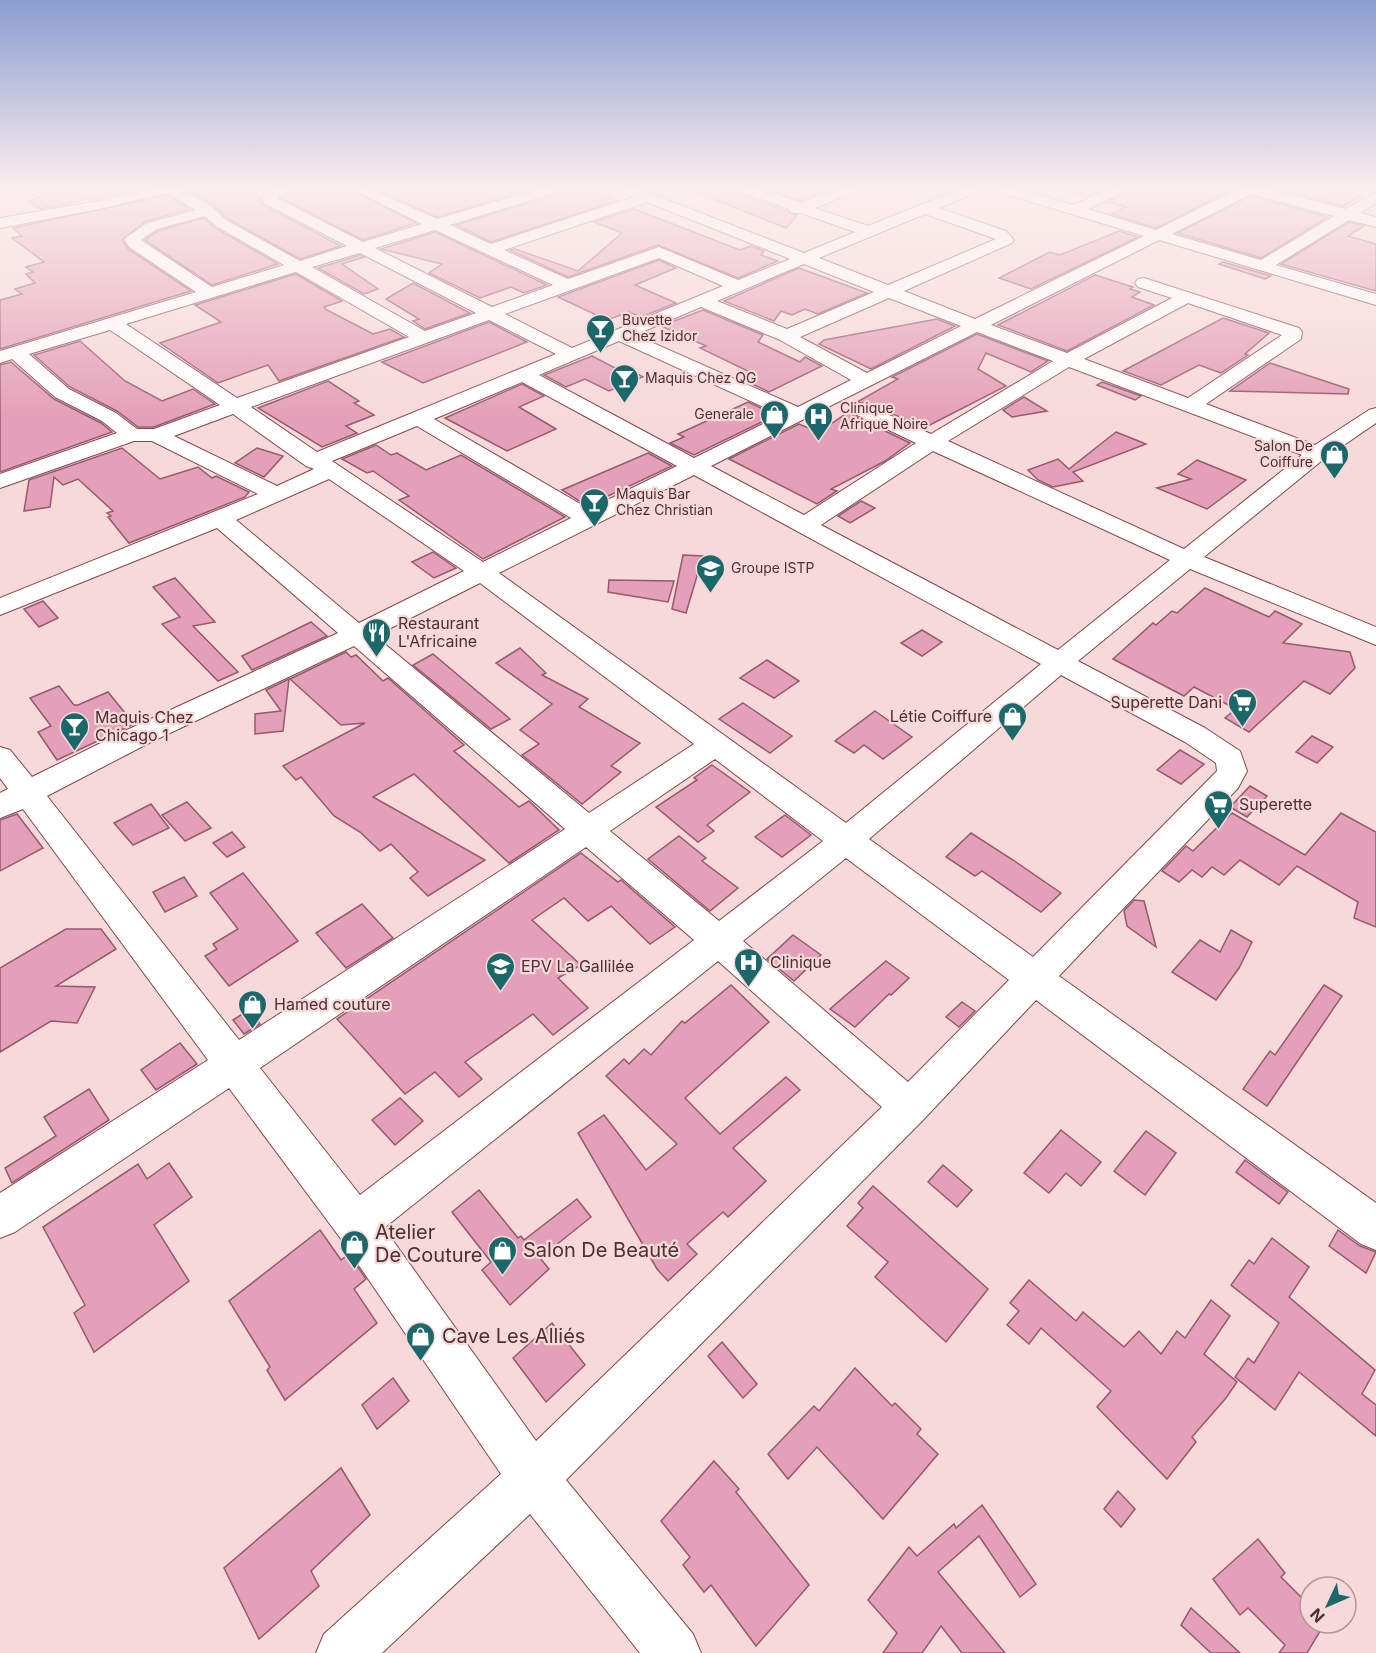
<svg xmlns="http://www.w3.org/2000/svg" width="1376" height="1653" font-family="Inter,sans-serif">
	<rect width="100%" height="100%" fill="#f7d9d9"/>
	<g fill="#e4a0b8" stroke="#96596f" stroke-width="1.5">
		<polygon points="22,187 147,187 41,209 29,201 39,198"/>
		<polygon points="205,187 272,187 264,190 260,199 263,205 341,246 300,259 227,218 212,204 190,191"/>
		<polygon points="301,187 346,187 416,223 363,240 282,198"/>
		<polygon points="371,187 537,187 437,217"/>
		<polygon points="568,187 612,187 608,198 615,201 491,242 456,225 565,192"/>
		<polygon points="683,187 732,187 735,192 797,215 786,228"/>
		<polygon points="760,187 823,187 815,195 801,201"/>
		<polygon points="1074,187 1109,187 1087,197 1073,193"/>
		<polygon points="1135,187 1232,187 1233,189 1156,228 1112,214 1126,207 1107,202"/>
		<polygon points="1269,187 1363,187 1352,193 1362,196 1343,206"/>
		<polygon points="167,195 190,209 146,221 122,240 128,249 191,291 0,349 0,300 22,294 15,289 35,283 26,274 33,272 26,267 44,262 12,238 22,236 13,228"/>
		<polygon points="1251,196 1328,217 1261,258 1178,233"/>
		<polygon points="634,209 740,250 751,246 764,251 761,255 778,261 738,278 658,245 568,277 510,250 515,249 578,271 622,233 594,222"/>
		<polygon points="204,218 215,228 278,264 212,285 145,240 158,231"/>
		<polygon points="1349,222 1364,226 1348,236 1376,244 1376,291 1281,264"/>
		<polygon points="1119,231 1138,237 1031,289 999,278 1050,252 1060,255"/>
		<polygon points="435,232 547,285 524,293 511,287 480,298 429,273 442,264 381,249"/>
		<polygon points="360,255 364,257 342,264 378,289 364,294 318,268"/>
		<polygon points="659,260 676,268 635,285 676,303 641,317 629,312 607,320 558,297"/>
		<polygon points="1223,262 1271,276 1265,279 1219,264"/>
		<polygon points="799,268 867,293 818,314 805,309 792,315 781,311 774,321 724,301"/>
		<polygon points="296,274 342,301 324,307 325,309 373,334 390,329 404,337 279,381 268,365 218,383 160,343 221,322 195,305"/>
		<polygon points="1095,275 1133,287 1130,289 1140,292 1132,297 1154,305 1067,351 998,325"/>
		<polygon points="413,283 470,313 425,329 413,321 419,319 386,299"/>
		<polygon points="703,310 763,335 758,342 800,362 805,357 822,366 769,392 744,380 756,375 700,348 706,346 661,326"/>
		<polygon points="1223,318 1269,333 1245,354 1248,355 1221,373 1199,365 1161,385 1123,371"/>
		<polygon points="937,319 955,326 871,369 819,344 824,340"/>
		<polygon points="489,322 527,342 423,383 382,362"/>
		<polygon points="977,334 1048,361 1031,372 986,353 978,369 1006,386 924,428 870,404 857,402 898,379 892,377"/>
		<polygon points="80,341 125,381 162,401 193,389 215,404 154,427 138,427 117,411 70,387 34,355"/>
		<polygon points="592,356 615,368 621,365 643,377 609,391 585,379 566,387 544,375"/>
		<polygon points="11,362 54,399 101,423 112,432 0,472 0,365"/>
		<polygon points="1270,363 1349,389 1348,394 1230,391"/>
		<polygon points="328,381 359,401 354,403 374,415 346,426 357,433 322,447 258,408"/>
		<polygon points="1102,382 1141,396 1135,400 1097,385"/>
		<polygon points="522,384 544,396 519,407 556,429 507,451 445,418"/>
		<polygon points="1024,397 1047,411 1012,417 1003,410"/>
		<polygon points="748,402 776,415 694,455 670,443 684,437 678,434"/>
		<polygon points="850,411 854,416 910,443 885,461 831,489 837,491 817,504 729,459 799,424 819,432"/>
		<polygon points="1116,432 1146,444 1073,472 1083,481 1053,487 1038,480 1028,470 1058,459 1069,469"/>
		<polygon points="376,445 391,455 397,453 426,470 461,455 565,517 483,559 399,500 409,496 373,471 367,473 342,459"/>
		<polygon points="122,448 160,479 198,467 212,478 216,476 249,492 245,497 129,543 108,517 111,516 107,513 113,511 78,479 63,485 54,477 50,507 24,511 29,480"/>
		<polygon points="257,448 283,456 264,477 235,463"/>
		<polygon points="648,453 672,466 587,506 562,490"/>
		<polygon points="1197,460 1246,480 1207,509 1157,488 1191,479 1178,474"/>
		<polygon points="861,501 875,508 850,523 838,516"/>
		<polygon points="433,552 456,568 434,578 412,562"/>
		<polygon points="683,555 703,556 686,613 672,609"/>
		<polygon points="175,578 215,622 193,626 238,672 218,681 162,624 180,617 153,587"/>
		<polygon points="609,580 674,581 668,602 608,592"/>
		<polygon points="1205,588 1269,617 1275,611 1302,624 1283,643 1350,652 1355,668 1330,694 1304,681 1249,732 1225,718 1236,709 1194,687 1184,696 1113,659 1153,623 1156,625 1172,611 1177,613"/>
		<polygon points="43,601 58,618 39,627 24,609"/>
		<polygon points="311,622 327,636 252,670 242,656"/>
		<polygon points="922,630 942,642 922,656 901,643"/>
		<polygon points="520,648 546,673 542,675 588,699 579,707 640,743 611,766 621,772 582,804 522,755 539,744 520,730 552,704 496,663"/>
		<polygon points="346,652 351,657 356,655 383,681 388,678 464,745 454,751 519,807 529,801 559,830 509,863 414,774 373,797 485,860 428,896 410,878 418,872 391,844 380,851 360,832 334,816 301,777 296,780 283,766 365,723 341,725 290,679"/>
		<polygon points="433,654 510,719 491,729 413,665"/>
		<polygon points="767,660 799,681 774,698 740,678"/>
		<polygon points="289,679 283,731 255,734 255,714 281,711 266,690"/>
		<polygon points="59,686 74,705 78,705 108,692 134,724 57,760 38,732 51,726 30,698"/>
		<polygon points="743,703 792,736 770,753 719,719"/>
		<polygon points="875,711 912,737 883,759 864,745 854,753 835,741"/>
		<polygon points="1312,736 1333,747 1317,763 1296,752"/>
		<polygon points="1180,750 1204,764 1181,784 1157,770"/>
		<polygon points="712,765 750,792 707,825 714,831 698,842 656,807 697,780 694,778"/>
		<polygon points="1250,786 1267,796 1247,817 1230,807"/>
		<polygon points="187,802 211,828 185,841 162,815"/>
		<polygon points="151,804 169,828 133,845 114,823"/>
		<polygon points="1232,813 1305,855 1341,813 1376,832 1376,927 1354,918 1358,902 1297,866 1279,885 1240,860 1224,875 1212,867 1202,877 1192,870 1179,882 1162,871 1186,846 1193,851"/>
		<polygon points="17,814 43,848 0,871 0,820"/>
		<polygon points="785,815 811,835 782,857 755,837"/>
		<polygon points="232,832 245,847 227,857 213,843"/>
		<polygon points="971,833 1013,860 1061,893 1041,912 982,871 975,876 946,857"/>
		<polygon points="679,836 706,858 702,861 738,888 710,911 648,859"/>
		<polygon points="581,853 618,882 621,880 675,927 650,944 611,906 588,921 564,898 532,920 581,965 558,978 588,1008 553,1035 533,1014 465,1062 482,1079 459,1097 435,1072 405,1094 337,1019"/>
		<polygon points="243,873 298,941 229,986 205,956 217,949 213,944 238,929 210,893"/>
		<polygon points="184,877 197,896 165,912 153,892"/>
		<polygon points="1134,900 1144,901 1156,947 1127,926 1124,911"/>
		<polygon points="362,904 393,938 346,968 316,933"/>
		<polygon points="66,929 101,929 116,949 56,986 95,987 77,1023 51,1021 0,1052 0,968"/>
		<polygon points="1231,930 1252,942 1239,968 1216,1000 1172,972 1200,940 1220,952"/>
		<polygon points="793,935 821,955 794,981 767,959"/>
		<polygon points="886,961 909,978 891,995 889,994 855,1027 830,1009"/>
		<polygon points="731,985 769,1022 685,1098 720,1134 786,1077 800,1090 733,1148 766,1181 728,1217 723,1212 687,1244 697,1254 668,1281 657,1269 578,1133 604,1115 646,1170 677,1144 606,1076 624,1059 629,1064 644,1049 651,1055 682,1021 685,1023"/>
		<polygon points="1324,985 1342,996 1267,1106 1243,1089 1270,1051 1275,1055"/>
		<polygon points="962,1002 975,1011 959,1027 946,1017"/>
		<polygon points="250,1009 260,1024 244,1034 233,1020"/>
		<polygon points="180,1043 197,1064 156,1090 141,1070"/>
		<polygon points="89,1089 109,1120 12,1183 5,1168 56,1136 44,1117"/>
		<polygon points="400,1098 423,1121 395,1145 372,1120"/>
		<polygon points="1061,1130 1101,1162 1081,1186 1066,1173 1049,1193 1024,1173"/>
		<polygon points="1146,1131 1176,1153 1145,1195 1114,1171"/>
		<polygon points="1245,1160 1288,1192 1279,1204 1236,1172"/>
		<polygon points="169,1163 192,1197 154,1225 189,1281 94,1352 74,1313 85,1305 43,1227 138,1164 147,1179"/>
		<polygon points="943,1165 972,1190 957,1207 928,1182"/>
		<polygon points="873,1186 988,1289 946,1342 875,1277 888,1262 847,1226 863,1208 858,1203"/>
		<polygon points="479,1190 518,1238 521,1236 524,1240 577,1199 591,1217 540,1258 549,1269 510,1305 482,1270 491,1262 452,1212"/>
		<polygon points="320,1230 341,1260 349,1254 366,1279 354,1289 377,1323 285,1400 267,1370 270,1367 229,1301"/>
		<polygon points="1338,1230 1360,1246 1376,1252 1366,1273 1329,1246"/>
		<polygon points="1272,1238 1309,1267 1289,1297 1375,1370 1362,1394 1376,1405 1376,1436 1299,1372 1275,1410 1235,1377 1248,1358 1254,1363 1279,1323 1231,1285 1249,1260 1254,1264"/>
		<polygon points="1029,1280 1076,1321 1083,1312 1124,1347 1139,1331 1161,1354 1177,1331 1185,1338 1211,1300 1230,1316 1204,1354 1237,1382 1226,1398 1192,1437 1196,1442 1167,1479 1097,1407 1111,1391 1041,1328 1029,1344 1007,1325 1019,1311 1010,1303"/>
		<polygon points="552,1323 585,1365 546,1402 513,1358"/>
		<polygon points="722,1342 757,1384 743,1398 708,1356"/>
		<polygon points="855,1368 892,1406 895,1403 921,1429 917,1434 938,1454 883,1519 817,1447 788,1479 768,1454 814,1406 819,1411"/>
		<polygon points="393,1378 409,1401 377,1429 362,1405"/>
		<polygon points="714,1461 739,1489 736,1492 809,1585 756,1646 711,1585 704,1592 683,1565 690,1557 661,1521"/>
		<polygon points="341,1468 370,1515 311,1571 319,1586 259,1639 224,1568"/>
		<polygon points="1118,1491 1135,1509 1121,1527 1104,1509"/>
		<polygon points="982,1505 1036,1584 1020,1597 979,1536 938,1572 1005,1653 962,1653 941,1626 922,1653 883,1653 897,1633 868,1600 909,1547 917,1556 954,1524 956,1528"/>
		<polygon points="1258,1539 1285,1573 1281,1577 1310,1606 1310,1623 1325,1623 1307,1653 1279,1653 1285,1645 1248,1608 1240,1615 1213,1579"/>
		<polygon points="1191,1608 1212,1627 1240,1653 1211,1653 1181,1625"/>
	</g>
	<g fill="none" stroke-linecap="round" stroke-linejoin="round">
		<defs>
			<path id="minor" d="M 155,187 L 179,187 L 211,206 L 226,220 L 300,261 L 347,246 L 264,203 L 262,200 L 266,191 L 278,187 L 299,187 L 277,198 L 363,242 L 422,224 L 348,187 L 366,187 L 437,219 L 544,187 L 566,187 L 564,190 L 450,225 L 491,244 L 633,197 L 614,187 L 634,187 L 804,253 L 855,232 L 801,213 L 791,213 L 789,209 L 736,190 L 734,187 L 754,187 L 801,203 L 842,187 L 861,187 L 859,190 L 815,208 L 868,226 L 965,187 L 984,187 L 982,190 L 939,208 L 1006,231 L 1014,240 L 1012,243 L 904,291 L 975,319 L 1144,236 L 992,190 L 990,187 L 1012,187 L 1073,205 L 1114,187 L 1133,187 L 1088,209 L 1156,230 L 1236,190 L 1234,187 L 1261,187 L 1345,209 L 1376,193 L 1376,203 L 1360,213 L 1376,217 L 1376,227 L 1349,220 L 1276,265 L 1376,294 L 1376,305 L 1159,240 L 991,325 L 1067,353 L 1172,298 L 1138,287 L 1135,283 L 1138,279 L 1144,278 L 1299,328 L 1302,332 L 1301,339 L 1206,404 L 1315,445 L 1369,410 L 1376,408 L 1376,423 L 1325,458 L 1204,557 L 1376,627 L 1376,645 L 1190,569 L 1078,661 L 1205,728 L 1240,751 L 1247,771 L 1238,788 L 1059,976 L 1376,1203 L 1376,1250 L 1361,1244 L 1036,1000 L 923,1120 L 566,1480 L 693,1634 L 701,1653 L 640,1653 L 530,1514 L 382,1653 L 316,1653 L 324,1634 L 501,1474 L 341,1239 L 229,1088 L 15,1232 L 0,1238 L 0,1193 L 208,1060 L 23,809 L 0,818 L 0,793 L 8,789 L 0,778 L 0,747 L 10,750 L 32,777 L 129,729 L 338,633 L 217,528 L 0,615 L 0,598 L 258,494 L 152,441 L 134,441 L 0,488 L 0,474 L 117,433 L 102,421 L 55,397 L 12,359 L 0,363 L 0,351 L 196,292 L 129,247 L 124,239 L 147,223 L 196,210 L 167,193 L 99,209 L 0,228 L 0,218 L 99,201 ZM 1251,194 L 1334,216 L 1261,260 L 1172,234 ZM 647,202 L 790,259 L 738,280 L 659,247 L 568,279 L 504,250 ZM 925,214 L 996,239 L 888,285 L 819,258 ZM 205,216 L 216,226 L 284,265 L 212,287 L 141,240 L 157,229 ZM 435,230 L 553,285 L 492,307 L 375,248 ZM 360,253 L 476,313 L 425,331 L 312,267 ZM 659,258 L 723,286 L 572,348 L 505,314 ZM 804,264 L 874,292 L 787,329 L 717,301 ZM 296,272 L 409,337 L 237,398 L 126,324 ZM 889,298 L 961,326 L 867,373 L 800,337 ZM 1188,303 L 1282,335 L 1188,398 L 1084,359 ZM 701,307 L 780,340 L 851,380 L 798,407 L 635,335 ZM 489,320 L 556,354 L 317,452 L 251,407 ZM 110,330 L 220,405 L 154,429 L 137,429 L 116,413 L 69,389 L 29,354 ZM 977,332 L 1053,361 L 931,434 L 869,406 L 855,406 L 852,410 L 855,414 L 916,443 L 804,515 L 711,466 ZM 619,341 L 781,415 L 694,458 L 539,375 ZM 1069,367 L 1302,455 L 1184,549 L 948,441 ZM 522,382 L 677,466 L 589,509 L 434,419 ZM 233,414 L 306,466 L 314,469 L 277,486 L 174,436 ZM 417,426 L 571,518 L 483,562 L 332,461 ZM 933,451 L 1170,560 L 1058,650 L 821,525 ZM 694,475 L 1041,664 L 846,823 L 499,573 ZM 329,479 L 464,571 L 359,623 L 236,520 ZM 480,583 L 694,744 L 589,813 L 375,636 ZM 354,646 L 565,829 L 239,1040 L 47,796 L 149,743 ZM 1061,675 L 1185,742 L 1216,763 L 1217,771 L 1033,957 L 869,839 ZM 715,759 L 823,841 L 719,921 L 610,831 ZM 586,847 L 694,940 L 360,1195 L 260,1068 ZM 846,858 L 1009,980 L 908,1082 L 743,941 ZM 718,961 L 882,1107 L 536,1441 L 384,1228 Z"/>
		</defs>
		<use href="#minor" stroke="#85474a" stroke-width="2"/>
		<use href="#minor" fill="#fff" fill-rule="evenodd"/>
	</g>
	<linearGradient id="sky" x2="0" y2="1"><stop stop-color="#8b9dd1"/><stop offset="0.45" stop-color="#fbeeee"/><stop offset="1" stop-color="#fbeeee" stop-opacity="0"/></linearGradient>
	<rect width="1376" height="418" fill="url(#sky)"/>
	<defs>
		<symbol id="bar-pin" viewBox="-11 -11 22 30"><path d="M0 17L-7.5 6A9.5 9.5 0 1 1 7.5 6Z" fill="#1b686a" stroke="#f7d9d9"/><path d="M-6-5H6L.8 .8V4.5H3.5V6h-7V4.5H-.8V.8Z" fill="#fff"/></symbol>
		<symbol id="shop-pin" viewBox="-11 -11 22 30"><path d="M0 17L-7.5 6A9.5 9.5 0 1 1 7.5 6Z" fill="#1b686a" stroke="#f7d9d9"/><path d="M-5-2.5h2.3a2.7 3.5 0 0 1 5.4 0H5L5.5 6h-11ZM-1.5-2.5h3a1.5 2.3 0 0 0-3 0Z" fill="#fff"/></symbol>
		<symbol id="hospital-pin" viewBox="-11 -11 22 30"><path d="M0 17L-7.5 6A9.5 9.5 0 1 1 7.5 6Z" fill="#1b686a" stroke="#f7d9d9"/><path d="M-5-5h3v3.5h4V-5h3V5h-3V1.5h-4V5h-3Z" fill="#fff"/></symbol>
		<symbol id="school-pin" viewBox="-11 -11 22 30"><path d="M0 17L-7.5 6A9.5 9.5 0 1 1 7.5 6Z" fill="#1b686a" stroke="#f7d9d9"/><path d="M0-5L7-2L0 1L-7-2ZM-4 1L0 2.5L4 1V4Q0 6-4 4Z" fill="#fff"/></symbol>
		<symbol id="restaurant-pin" viewBox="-11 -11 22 30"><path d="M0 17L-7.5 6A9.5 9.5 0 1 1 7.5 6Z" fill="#1b686a" stroke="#f7d9d9"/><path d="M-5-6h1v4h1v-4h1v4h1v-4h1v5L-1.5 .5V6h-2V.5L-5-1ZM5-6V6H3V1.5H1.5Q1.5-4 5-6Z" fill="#fff"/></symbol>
		<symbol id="supermarket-pin" viewBox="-11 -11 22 30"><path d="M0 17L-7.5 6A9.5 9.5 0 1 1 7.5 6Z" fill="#1b686a" stroke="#f7d9d9"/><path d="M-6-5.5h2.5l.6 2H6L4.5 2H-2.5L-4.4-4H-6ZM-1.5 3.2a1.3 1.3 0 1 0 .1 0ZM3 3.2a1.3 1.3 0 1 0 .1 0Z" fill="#fff"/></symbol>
	</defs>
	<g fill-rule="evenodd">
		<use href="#bar-pin" x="584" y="312" width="33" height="45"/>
		<use href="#bar-pin" x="608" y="362" width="33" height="45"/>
		<use href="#shop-pin" x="758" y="398" width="33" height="45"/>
		<use href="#hospital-pin" x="802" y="400" width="33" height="45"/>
		<use href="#shop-pin" x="1318" y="438" width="33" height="45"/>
		<use href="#bar-pin" x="578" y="486" width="33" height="45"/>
		<use href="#school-pin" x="694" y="552" width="33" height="45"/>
		<use href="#restaurant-pin" x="360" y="616" width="33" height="45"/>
		<use href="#supermarket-pin" x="1226" y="686" width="33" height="45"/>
		<use href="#shop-pin" x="996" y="700" width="33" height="45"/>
		<use href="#bar-pin" x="58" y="710" width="33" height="45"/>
		<use href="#supermarket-pin" x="1202" y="788" width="33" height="45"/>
		<use href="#hospital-pin" x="732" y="946" width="33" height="45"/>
		<use href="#school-pin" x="484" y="950" width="33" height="45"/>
		<use href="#shop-pin" x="236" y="988" width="33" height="45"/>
		<use href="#shop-pin" x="338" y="1228" width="33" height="45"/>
		<use href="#shop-pin" x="486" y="1234" width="33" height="45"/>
		<use href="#shop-pin" x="404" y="1320" width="33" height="45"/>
	</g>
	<g text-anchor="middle" stroke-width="4.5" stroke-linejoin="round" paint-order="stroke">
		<g font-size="14" fill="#4d3032" stroke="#f7d9d9" text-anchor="start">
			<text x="622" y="325">Buvette<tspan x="622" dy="16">Chez Izidor</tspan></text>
			<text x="645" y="383">Maquis Chez QG</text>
			<text x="840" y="413">Clinique<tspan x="840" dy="16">Afrique Noire</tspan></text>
			<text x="754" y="419" text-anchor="end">Generale</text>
			<text x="1313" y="451" text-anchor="end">Salon De<tspan x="1313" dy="16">Coiffure</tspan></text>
			<text x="616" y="499">Maquis Bar<tspan x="616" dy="16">Chez Christian</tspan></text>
			<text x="731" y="573">Groupe ISTP</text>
		</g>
		<g font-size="16" fill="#4d3032" stroke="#f7d9d9" text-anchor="start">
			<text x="398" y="629">Restaurant<tspan x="398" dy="18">L'Africaine</tspan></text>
			<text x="1222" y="708" text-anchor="end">Superette Dani</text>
			<text x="992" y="722" text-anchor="end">Létie Coiffure</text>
			<text x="95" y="723">Maquis Chez<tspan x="95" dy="18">Chicago 1</tspan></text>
			<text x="1239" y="810">Superette</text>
			<text x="770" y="968">Clinique</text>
			<text x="521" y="972">EPV La Gallilée</text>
			<text x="274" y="1010">Hamed couture</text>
		</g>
		<g font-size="20" fill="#4d3032" stroke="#f7d9d9" text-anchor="start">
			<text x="375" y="1239">Atelier<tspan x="375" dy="23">De Couture</tspan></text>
			<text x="523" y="1257">Salon De Beauté</text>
			<text x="442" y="1343">Cave Les Alliés</text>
		</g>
	</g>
	<g transform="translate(1328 1605) rotate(226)"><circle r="28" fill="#f7d9d9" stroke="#b39596" stroke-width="1.5"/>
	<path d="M0-4.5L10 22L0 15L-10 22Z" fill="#1b686a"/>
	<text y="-9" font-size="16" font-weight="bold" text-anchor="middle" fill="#4d3032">N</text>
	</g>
</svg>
